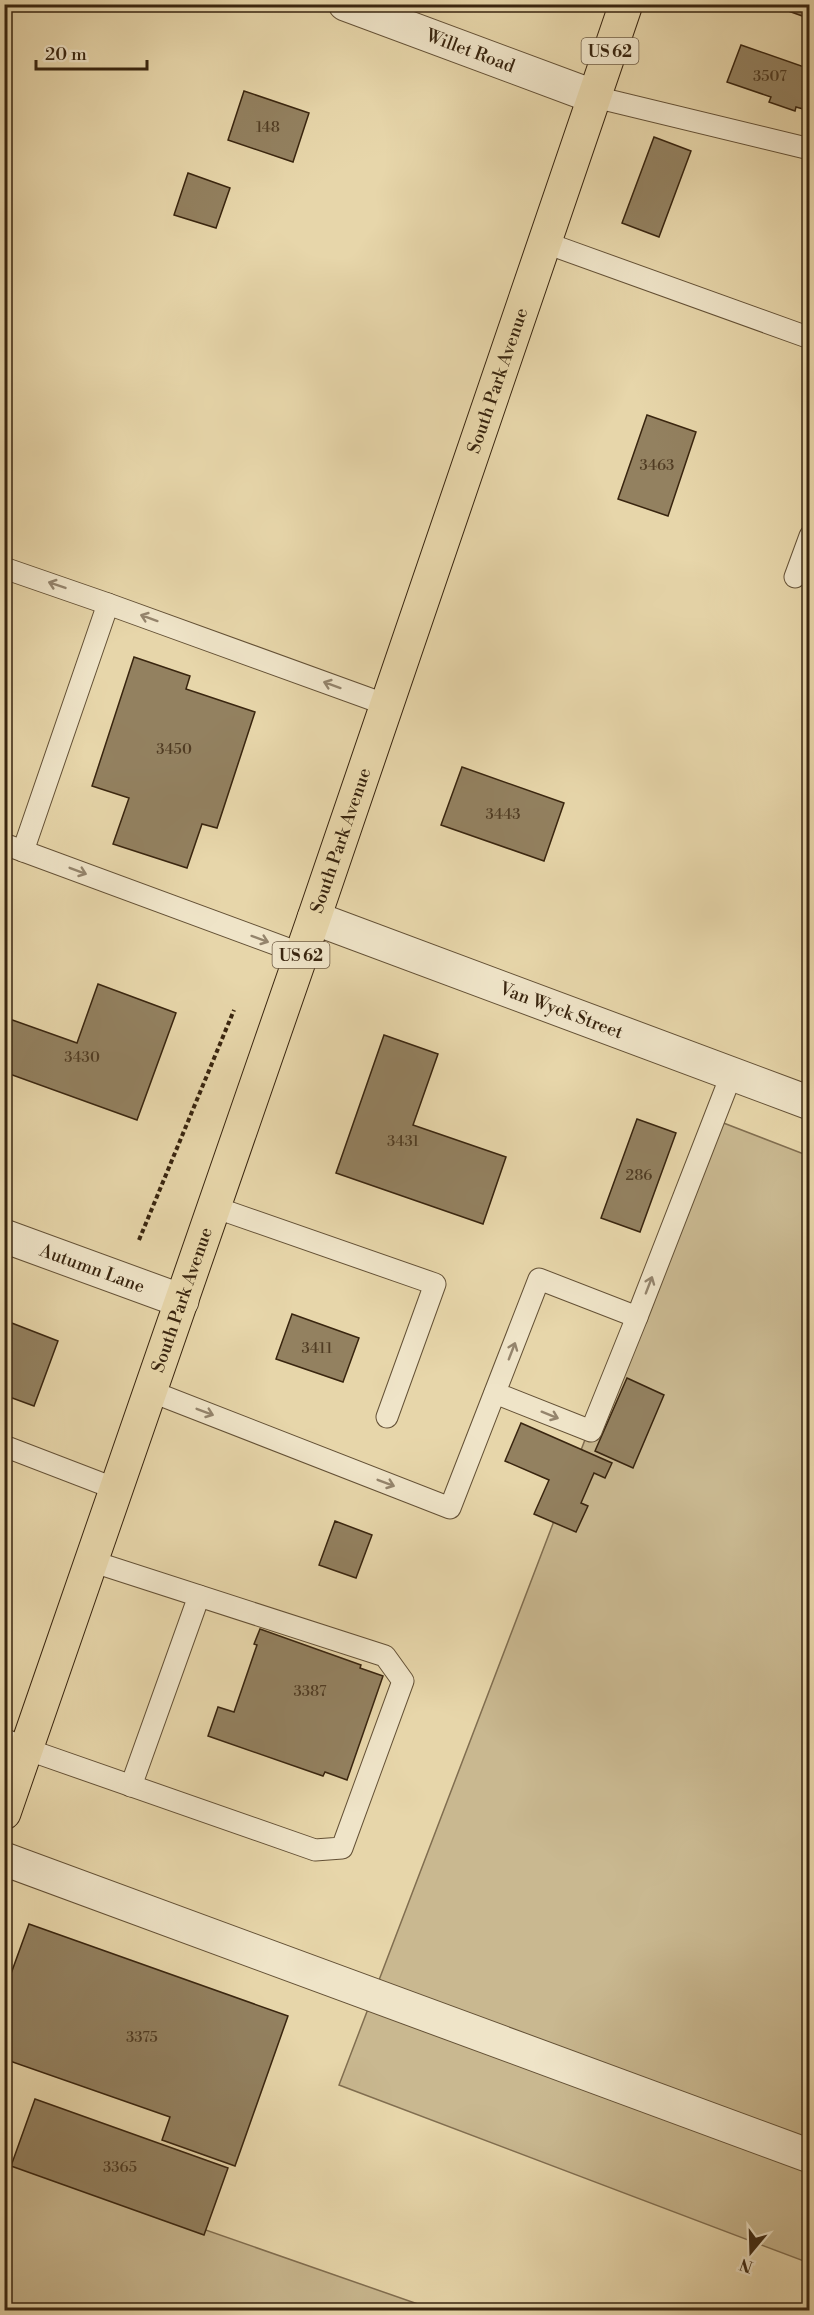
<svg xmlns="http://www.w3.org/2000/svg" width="814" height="2315" font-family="'Libre Bodoni',serif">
	<rect width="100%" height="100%" fill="#e7d6aa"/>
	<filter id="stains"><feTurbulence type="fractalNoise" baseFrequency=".00333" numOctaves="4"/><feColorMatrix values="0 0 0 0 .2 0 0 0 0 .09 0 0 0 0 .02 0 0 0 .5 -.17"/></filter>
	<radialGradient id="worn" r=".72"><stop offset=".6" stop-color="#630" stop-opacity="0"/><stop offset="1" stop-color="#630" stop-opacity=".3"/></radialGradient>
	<g fill="#c9b890" stroke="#816e50" stroke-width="1.5">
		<polygon points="708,1117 809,1156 809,2263 339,2085"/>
		<polygon points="5,2160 435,2310 5,2310"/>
	</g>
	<g fill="#938160" stroke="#39250f" stroke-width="1.5">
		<polygon points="769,4 810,4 810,5 805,17"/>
		<polygon points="741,45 810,69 810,111 796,107 795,111 769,102 771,97 727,82"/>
		<polygon points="244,91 309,113 293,162 228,140"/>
		<polygon points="654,137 691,151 659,237 622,223"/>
		<polygon points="188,173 230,188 216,228 174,215"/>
		<polygon points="647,415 696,432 668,516 618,499"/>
		<polygon points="134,657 190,676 186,689 255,712 217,828 202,824 187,868 113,844 129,798 92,786"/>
		<polygon points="462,767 564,803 544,861 441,825"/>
		<polygon points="98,984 176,1013 137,1120 4,1072 4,1017 77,1043"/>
		<polygon points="384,1035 438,1054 413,1125 506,1157 483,1224 336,1173"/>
		<polygon points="637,1119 676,1133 640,1232 601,1218"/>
		<polygon points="292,1314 359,1338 343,1382 276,1359"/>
		<polygon points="4,1320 58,1341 34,1406 4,1395"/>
		<polygon points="627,1378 664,1395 633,1468 595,1451"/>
		<polygon points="521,1423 612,1463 605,1478 594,1473 581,1503 588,1506 576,1532 534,1514 549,1480 505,1461"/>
		<polygon points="335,1521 372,1535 356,1578 319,1565"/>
		<polygon points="260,1629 361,1665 360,1668 383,1676 347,1780 325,1772 323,1776 208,1736 218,1707 234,1712 257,1645 254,1644"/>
		<polygon points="29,1924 288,2016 235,2166 162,2140 170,2117 4,2059 4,1993"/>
		<polygon points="35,2099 228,2168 204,2235 11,2166"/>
	</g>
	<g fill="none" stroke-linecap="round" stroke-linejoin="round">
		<defs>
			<g id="lane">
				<polyline points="595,97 810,149"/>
				<polyline points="546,243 810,338"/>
				<polyline points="4,568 108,604 387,705"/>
				<polyline points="795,577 810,536"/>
				<polyline points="4,844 302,954"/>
				<polyline points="23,851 108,604"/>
				<polyline points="214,1207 435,1284 387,1417"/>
				<polyline points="150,1391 450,1508 539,1279 637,1317 732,1073"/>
				<polyline points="495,1393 591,1431 637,1317"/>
				<polyline points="4,1446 116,1489"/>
				<polyline points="4,1739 26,1749 315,1850 342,1848 403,1681 385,1656 91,1561"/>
				<polyline points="131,1786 199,1596"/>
			</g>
			<g id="street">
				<path id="s1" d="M 345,4 L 595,97"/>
				<path id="s2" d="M 314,918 L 810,1103"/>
				<path id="s3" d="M 4,1236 L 182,1301"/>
				<polyline points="4,1859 810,2156"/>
			</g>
			<g id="primary">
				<path id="s4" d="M 4,1813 L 314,918 L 626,4"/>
			</g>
		</defs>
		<use href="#lane" stroke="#645136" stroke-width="23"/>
		<use href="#street" stroke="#645136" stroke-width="35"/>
		<use href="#primary" stroke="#39250f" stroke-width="35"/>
		<polyline stroke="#39250f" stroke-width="4" stroke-dasharray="4.5 3" stroke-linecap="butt" points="139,1240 234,1010"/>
		<use href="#lane" stroke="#efe4c8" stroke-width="21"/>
		<use href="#street" stroke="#efe4c8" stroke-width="33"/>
		<use href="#primary" stroke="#e7d6aa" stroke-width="33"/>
	</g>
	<defs><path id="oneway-shaft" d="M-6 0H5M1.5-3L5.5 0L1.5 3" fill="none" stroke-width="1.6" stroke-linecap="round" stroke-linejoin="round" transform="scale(1.5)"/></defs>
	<g stroke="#94846c">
		<use href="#oneway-shaft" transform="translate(57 585) rotate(-161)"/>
		<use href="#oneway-shaft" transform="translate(149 618) rotate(-160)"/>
		<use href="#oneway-shaft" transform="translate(332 685) rotate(-160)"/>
		<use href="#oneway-shaft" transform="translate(78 871) rotate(21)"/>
		<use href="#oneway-shaft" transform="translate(260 939) rotate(20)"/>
		<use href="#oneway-shaft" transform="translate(649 1285) rotate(-69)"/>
		<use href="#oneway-shaft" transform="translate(512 1351) rotate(-69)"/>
		<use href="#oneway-shaft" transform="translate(205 1412) rotate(21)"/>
		<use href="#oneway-shaft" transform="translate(550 1415) rotate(22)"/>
		<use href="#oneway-shaft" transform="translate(386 1483) rotate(21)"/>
	</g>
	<g text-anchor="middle" stroke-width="4.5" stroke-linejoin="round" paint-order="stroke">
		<g font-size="15" fill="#503c23">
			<text x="770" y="81">3507</text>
			<text x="268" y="132">148</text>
			<text x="657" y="470">3463</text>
			<text x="174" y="754">3450</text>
			<text x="503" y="819">3443</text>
			<text x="82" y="1062">3430</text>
			<text x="403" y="1146">3431</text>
			<text x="639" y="1180">286</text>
			<text x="317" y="1353">3411</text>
			<text x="310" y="1696">3387</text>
			<text x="142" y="2042">3375</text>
			<text x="120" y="2172">3365</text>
		</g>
		<g fill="#efe4c8" stroke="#705e46" stroke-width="1.5">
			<rect x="581.5" y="38" width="57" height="26" rx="4.5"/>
			<rect x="272.5" y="942" width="57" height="26" rx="4.5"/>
		</g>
		<g font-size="16" font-weight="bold" fill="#39250f">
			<text x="610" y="57">US 62</text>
			<text x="301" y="961">US 62</text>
		</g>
		<g font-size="18" fill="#39250f" stroke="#efe4c8">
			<text dy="6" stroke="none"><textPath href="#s1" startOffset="134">Willet Road</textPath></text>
			<text dy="6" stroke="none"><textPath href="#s4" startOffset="1515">South Park Avenue</textPath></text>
			<text dy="6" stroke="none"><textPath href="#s4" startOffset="1029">South Park Avenue</textPath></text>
			<text dy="6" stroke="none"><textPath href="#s2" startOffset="264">Van Wyck Street</textPath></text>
			<text dy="6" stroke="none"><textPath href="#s3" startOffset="94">Autumn Lane</textPath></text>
			<text dy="6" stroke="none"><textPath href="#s4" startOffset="543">South Park Avenue</textPath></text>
		</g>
	</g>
	<rect width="814" height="2315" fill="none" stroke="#e7d6aa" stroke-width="24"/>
	<rect x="6" y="6" width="802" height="2303" fill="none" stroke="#39250f" stroke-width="3"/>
	<rect x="12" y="12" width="790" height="2291" fill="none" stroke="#39250f" stroke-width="1.5"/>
	<g transform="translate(751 2252) rotate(199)" stroke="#efe4c8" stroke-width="4.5" paint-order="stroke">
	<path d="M0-4.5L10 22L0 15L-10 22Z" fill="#39250f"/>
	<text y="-9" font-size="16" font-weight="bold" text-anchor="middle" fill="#39250f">N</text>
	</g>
	<path d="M36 60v9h111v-9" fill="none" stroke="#39250f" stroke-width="3"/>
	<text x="45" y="60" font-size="18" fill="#39250f" stroke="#efe4c8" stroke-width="4.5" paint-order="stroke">20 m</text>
	<rect width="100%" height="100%" filter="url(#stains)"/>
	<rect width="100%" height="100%" fill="url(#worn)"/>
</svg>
